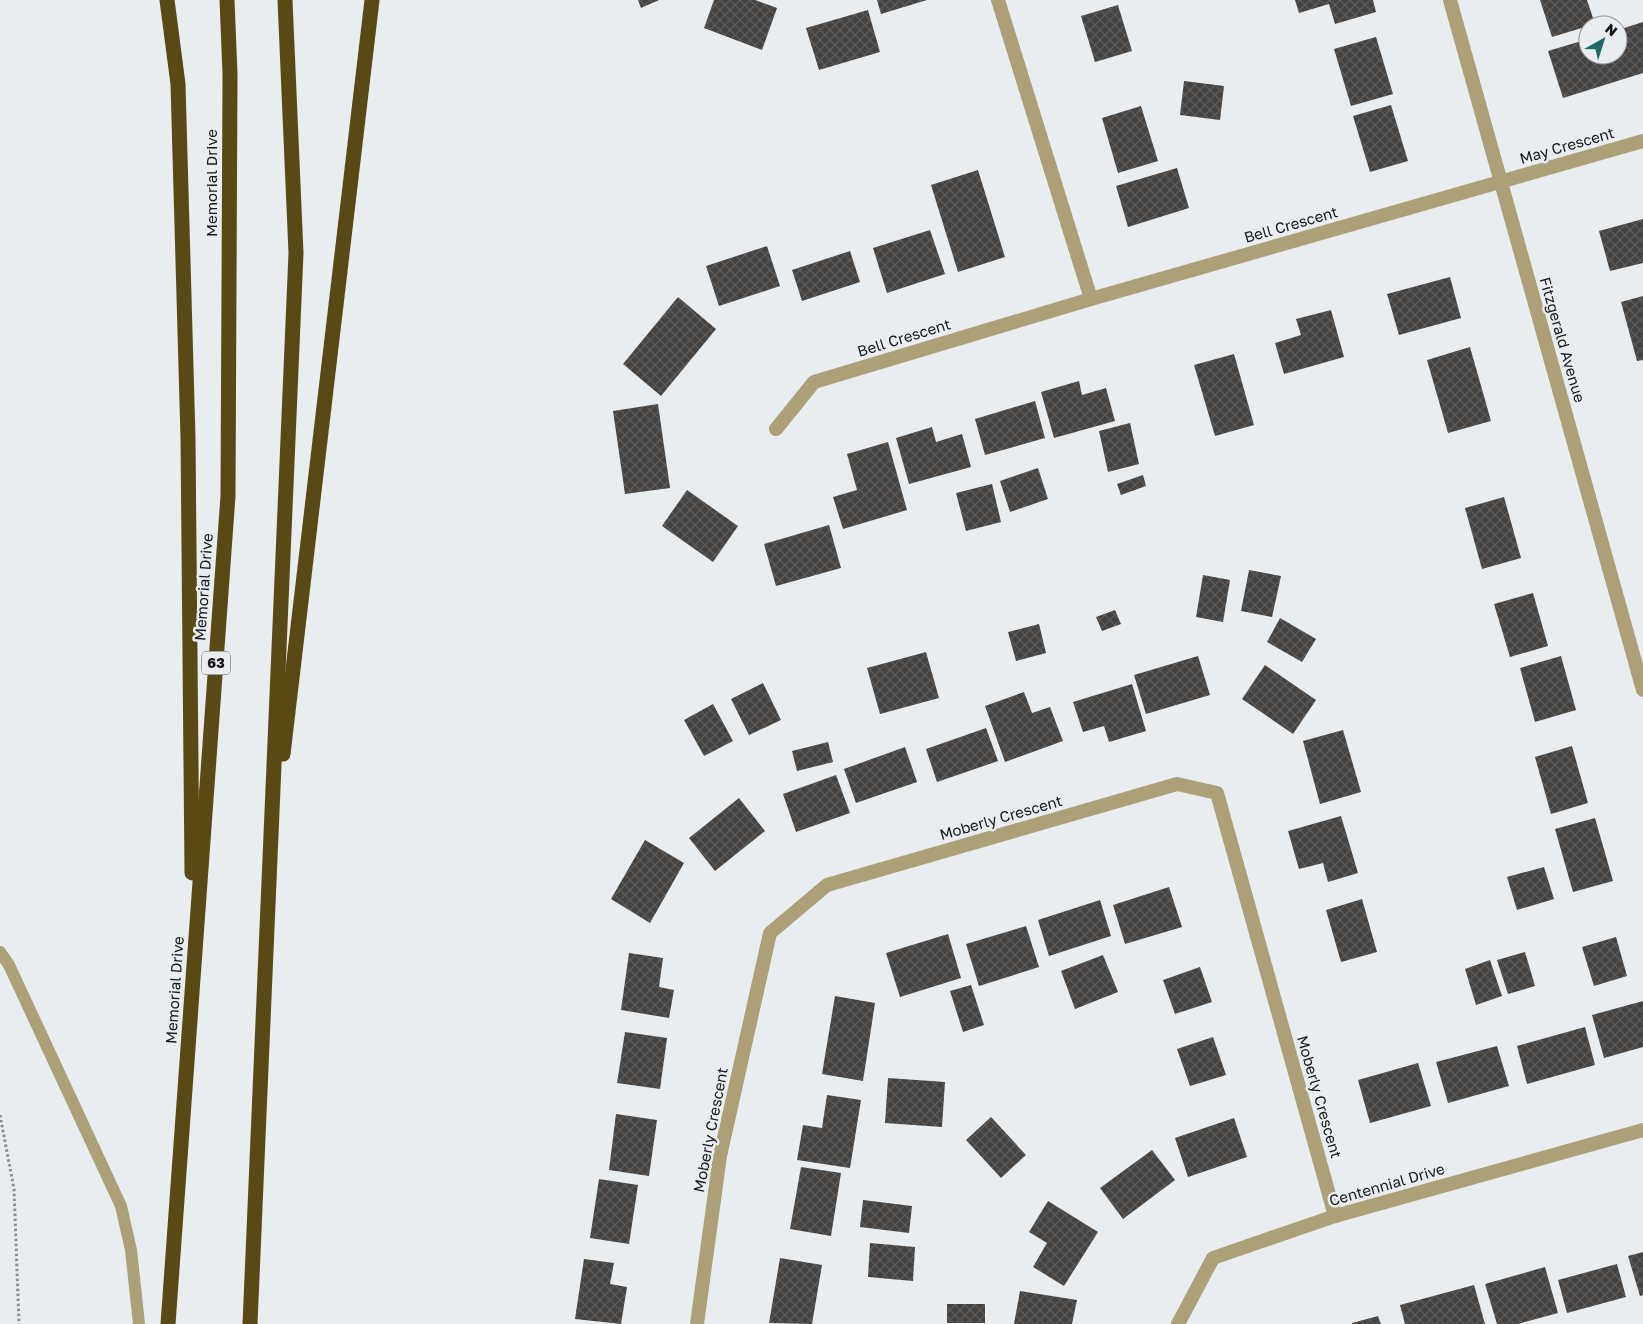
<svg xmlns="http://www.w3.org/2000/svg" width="1643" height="1324" font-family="'Golos Text',sans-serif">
	<defs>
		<pattern id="building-cross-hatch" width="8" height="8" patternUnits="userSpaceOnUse" patternTransform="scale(1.25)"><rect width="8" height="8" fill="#454341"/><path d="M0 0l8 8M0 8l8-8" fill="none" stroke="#5c5b59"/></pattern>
	</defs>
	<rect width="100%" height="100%" fill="#eaedf0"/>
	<g fill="url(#building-cross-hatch)">
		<polygon points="638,0 659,0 641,8"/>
		<polygon points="714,0 755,0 777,8 762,50 704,28"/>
		<polygon points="877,0 927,0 881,14"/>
		<polygon points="1295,0 1373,0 1376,12 1335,24 1329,4 1299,13"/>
		<polygon points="1540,0 1587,0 1595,24 1552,37"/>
		<polygon points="1118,5 1132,51 1095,62 1081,16"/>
		<polygon points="868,10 880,52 819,70 806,28"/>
		<polygon points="1643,22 1643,73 1563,98 1548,51 1588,39 1588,55 1618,55 1618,30"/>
		<polygon points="1376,37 1393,94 1351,106 1334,49"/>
		<polygon points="1184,81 1224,86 1220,120 1180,115"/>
		<polygon points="1391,105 1408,161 1370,172 1353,116"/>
		<polygon points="1141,106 1158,161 1118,173 1102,118"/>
		<polygon points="1177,168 1189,208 1128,227 1116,186"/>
		<polygon points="978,170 1005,257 958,272 931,185"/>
		<polygon points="1643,219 1643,263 1610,271 1599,231"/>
		<polygon points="930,230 945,274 887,293 873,248"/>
		<polygon points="767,246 780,286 719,306 706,266"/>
		<polygon points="850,251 860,282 802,301 792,270"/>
		<polygon points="1450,277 1461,318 1399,335 1387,294"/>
		<polygon points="1643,296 1643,360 1637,361 1621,302"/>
		<polygon points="678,297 716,329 661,396 623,364"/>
		<polygon points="1331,310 1344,357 1284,374 1275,343 1301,335 1296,319"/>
		<polygon points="1470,347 1491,421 1448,433 1427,360"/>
		<polygon points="1234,354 1254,425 1215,436 1194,365"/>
		<polygon points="1079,381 1082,395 1106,388 1115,421 1054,438 1041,392"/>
		<polygon points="1035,401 1045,438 985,455 975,419"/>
		<polygon points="658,404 670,488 625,494 613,411"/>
		<polygon points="1130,423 1139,464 1108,472 1099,431"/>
		<polygon points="932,427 936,442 962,434 971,467 909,484 896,438"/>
		<polygon points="888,442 907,510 843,529 833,497 857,490 847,454"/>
		<polygon points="1038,468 1048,499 1010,512 1000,481"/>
		<polygon points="1143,475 1146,486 1121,495 1117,484"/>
		<polygon points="992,484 1001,522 966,531 956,493"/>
		<polygon points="687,490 738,526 713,562 662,526"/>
		<polygon points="1504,497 1521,558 1482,569 1465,508"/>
		<polygon points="829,525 841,568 776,586 764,544"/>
		<polygon points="1249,570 1281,576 1272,617 1241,611"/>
		<polygon points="1203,575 1230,580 1223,622 1196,617"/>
		<polygon points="1533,593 1548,646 1510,657 1494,604"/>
		<polygon points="1115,610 1121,624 1102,631 1096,617"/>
		<polygon points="1280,618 1316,639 1302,662 1267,642"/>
		<polygon points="1039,624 1046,653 1016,661 1008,632"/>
		<polygon points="926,652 939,698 880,714 867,668"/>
		<polygon points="1198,656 1210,695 1146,714 1134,675"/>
		<polygon points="1561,656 1576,710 1535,722 1520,668"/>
		<polygon points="1265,665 1316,700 1293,734 1242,699"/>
		<polygon points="763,683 781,720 749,735 731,699"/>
		<polygon points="1132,684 1146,731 1109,742 1104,726 1083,732 1073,702"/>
		<polygon points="1024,692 1032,713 1050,707 1063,741 1005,762 985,706"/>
		<polygon points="713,704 733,741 704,756 684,720"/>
		<polygon points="986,728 998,761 937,782 926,749"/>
		<polygon points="1343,730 1361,792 1320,804 1303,741"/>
		<polygon points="828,742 833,762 797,771 792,751"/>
		<polygon points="1572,746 1588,803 1551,814 1535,757"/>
		<polygon points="905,747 917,782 856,803 844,769"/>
		<polygon points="836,775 850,813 796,832 783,794"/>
		<polygon points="739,798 765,831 715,871 689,838"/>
		<polygon points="1341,816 1358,873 1328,882 1323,863 1299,869 1288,831"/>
		<polygon points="1595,818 1613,881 1573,892 1555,829"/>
		<polygon points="645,840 684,863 650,923 611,899"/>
		<polygon points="1544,867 1554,899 1517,910 1507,877"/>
		<polygon points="1169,887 1182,927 1125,944 1113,905"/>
		<polygon points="1362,899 1377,952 1341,962 1326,910"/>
		<polygon points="1100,900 1111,936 1049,956 1038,920"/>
		<polygon points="1026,926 1039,967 979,986 966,944"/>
		<polygon points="948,934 961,978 900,997 886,953"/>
		<polygon points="1616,937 1627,976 1594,986 1582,947"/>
		<polygon points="1525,952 1535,986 1508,994 1497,960"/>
		<polygon points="629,953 663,958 659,987 674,990 669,1018 621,1010"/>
		<polygon points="1103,955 1118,992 1075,1009 1061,971"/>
		<polygon points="1490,960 1502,996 1476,1005 1465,969"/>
		<polygon points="1200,967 1212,1002 1175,1014 1163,980"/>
		<polygon points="971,985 984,1025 963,1032 950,991"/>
		<polygon points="835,996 875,1003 863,1081 822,1074"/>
		<polygon points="1643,1001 1643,1047 1604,1058 1592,1015"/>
		<polygon points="1585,1027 1595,1065 1527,1084 1517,1046"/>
		<polygon points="625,1032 667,1038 660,1089 617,1083"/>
		<polygon points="1213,1037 1226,1075 1190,1086 1177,1049"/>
		<polygon points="1497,1046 1509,1086 1448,1103 1436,1062"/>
		<polygon points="1418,1063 1431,1106 1370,1123 1358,1080"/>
		<polygon points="888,1078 945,1082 942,1127 885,1123"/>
		<polygon points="827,1095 861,1100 850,1168 797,1160 803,1125 822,1128"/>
		<polygon points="616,1114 657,1120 649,1176 609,1170"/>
		<polygon points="991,1117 1026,1155 1001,1178 966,1140"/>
		<polygon points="1234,1118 1247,1157 1188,1177 1175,1138"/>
		<polygon points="1152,1150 1175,1180 1123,1219 1100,1188"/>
		<polygon points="801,1167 841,1173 831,1236 790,1229"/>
		<polygon points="599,1179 638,1185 629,1244 590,1238"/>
		<polygon points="863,1200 912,1206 909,1233 860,1227"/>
		<polygon points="1048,1201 1098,1232 1064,1286 1033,1267 1047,1243 1029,1232"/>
		<polygon points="870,1243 915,1247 913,1281 868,1277"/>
		<polygon points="1643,1252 1643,1295 1640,1296 1628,1256"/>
		<polygon points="780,1258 822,1265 812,1324 769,1323"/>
		<polygon points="584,1259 614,1263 610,1284 627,1287 621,1324 575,1319"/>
		<polygon points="1617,1264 1626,1297 1567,1313 1558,1280"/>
		<polygon points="1545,1267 1558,1313 1518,1324 1497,1324 1485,1284"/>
		<polygon points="1474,1285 1485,1324 1405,1324 1400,1305"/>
		<polygon points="1020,1291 1077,1300 1072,1324 1014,1324"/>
		<rect x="947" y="1304" width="38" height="19"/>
		<polygon points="1378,1316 1381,1324 1352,1324 1352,1323"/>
	</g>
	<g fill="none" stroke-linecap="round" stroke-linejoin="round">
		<polyline stroke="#8c8e91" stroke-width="3" stroke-dasharray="2.5 2.5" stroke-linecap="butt" points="0,1115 14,1189 19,1324"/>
		<polyline stroke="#aca079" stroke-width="12" points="0,952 9,965 121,1206 131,1250 139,1324"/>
		<g stroke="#aca079" stroke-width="14">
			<polyline points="998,0 1091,299"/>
			<polyline points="1450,0 1643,690"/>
			<polyline points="776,429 814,382 1091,299 1643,141"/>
			<polyline points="697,1324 720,1156 770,933 827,885 1177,784 1217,793 1335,1216"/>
			<polyline points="1178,1324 1213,1258 1335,1216 1643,1130"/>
		</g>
		<g stroke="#594a15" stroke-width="15">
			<polyline points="167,0 178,84 188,438 192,873"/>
			<polyline points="283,754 372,0"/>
			<polyline points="168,1324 228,496 230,74 227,0"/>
			<polyline points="250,1324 296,253 285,0"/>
		</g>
	</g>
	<g text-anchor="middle" stroke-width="5" stroke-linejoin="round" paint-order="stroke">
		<rect fill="#eaedf0" stroke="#565759" stroke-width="1" x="202" y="651.5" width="28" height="23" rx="4"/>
		<g font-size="14" font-weight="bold" fill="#161718">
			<text x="216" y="668">63</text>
		</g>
		<g font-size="15" fill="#161718" stroke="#eaedf0">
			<text transform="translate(1567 146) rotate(-16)" y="5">May Crescent</text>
			<text transform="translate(212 183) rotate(-90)" y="5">Memorial Drive</text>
			<text transform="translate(1291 225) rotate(-16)" y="5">Bell Crescent</text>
			<text transform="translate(904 338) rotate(-17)" y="5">Bell Crescent</text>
			<text transform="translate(1562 340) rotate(74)" y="5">Fitzgerald Avenue</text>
			<text transform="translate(204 587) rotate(-86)" y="5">Memorial Drive</text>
			<text transform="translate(1001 818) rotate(-16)" y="5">Moberly Crescent</text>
			<text transform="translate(175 990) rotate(-86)" y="5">Memorial Drive</text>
			<text transform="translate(1319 1097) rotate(74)" y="5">Moberly Crescent</text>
			<text transform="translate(711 1130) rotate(-79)" y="5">Moberly Crescent</text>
			<text transform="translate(1387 1185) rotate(-16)" y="5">Centennial Drive</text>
		</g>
	</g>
	<g transform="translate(1603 40) rotate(39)"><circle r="24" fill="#eaedf0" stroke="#95979a"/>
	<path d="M0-4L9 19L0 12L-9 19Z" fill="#1e6a69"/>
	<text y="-8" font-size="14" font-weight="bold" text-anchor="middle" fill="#161718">N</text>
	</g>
</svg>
